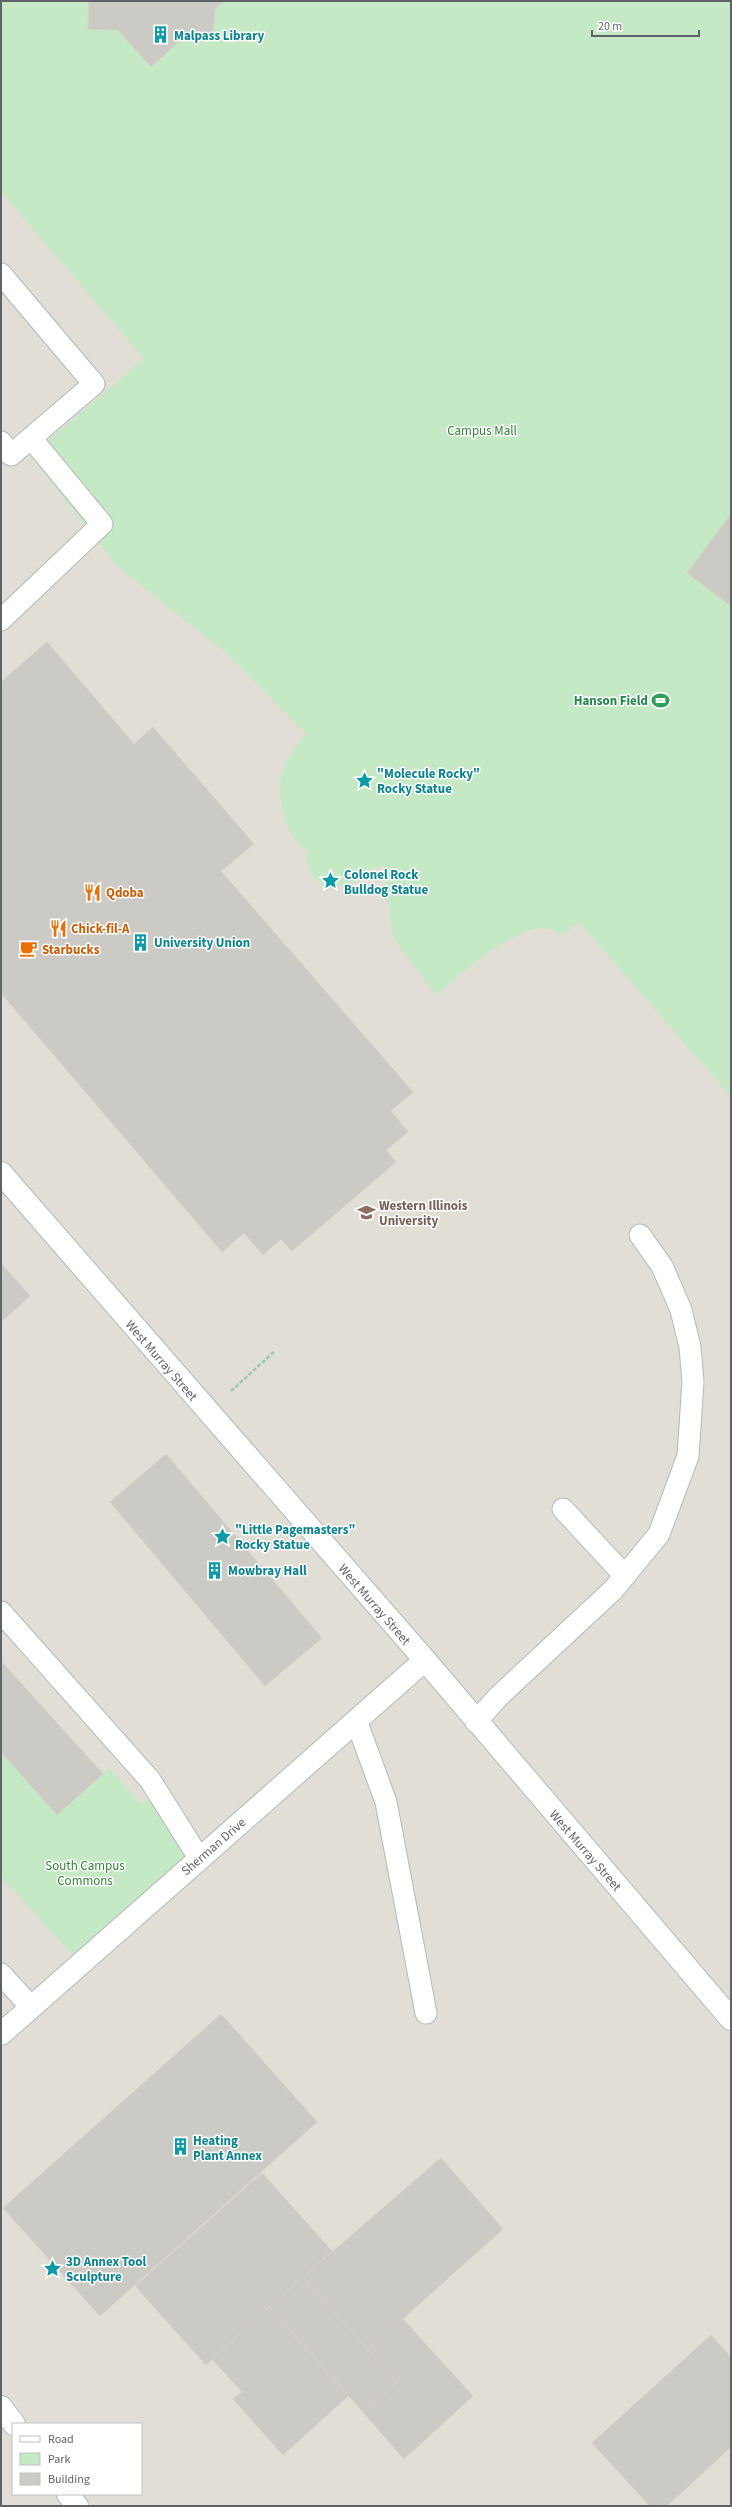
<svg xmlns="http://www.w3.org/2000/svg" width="732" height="2507" font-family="'Source Sans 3',sans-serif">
	<rect width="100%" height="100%" fill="#f1efe8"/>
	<path fill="#e1ded6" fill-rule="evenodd" d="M 1,1 L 731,1 L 731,2506 L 1,2506 ZM 13,2424 L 141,2424 L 141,2494 L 13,2494 Z"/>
	<g fill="#c5e8c5">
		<path d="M 1,1 L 731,1 L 731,1097 L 579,922 L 561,935 C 558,933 554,930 550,929 C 518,921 459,975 436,995 L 393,938 L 384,866 L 363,871 L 359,880 C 340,889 319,893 309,869 C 307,863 305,857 307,851 C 285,834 274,796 283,770 C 288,755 297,745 306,734 L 225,652 L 118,567 L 30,456 L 144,359 L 1,192 Z"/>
		<polygon points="1,1752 57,1815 109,1768 141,1804 157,1792 199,1858 80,1963 1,1876"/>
	</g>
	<g fill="#cccac5" stroke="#d6d1c6">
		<polygon points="89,1 224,1 215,9 213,34 186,35 151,67 118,30 88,29"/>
		<polygon points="731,514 731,606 687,573"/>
		<polygon points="47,642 134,744 153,727 254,844 221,871 413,1092 391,1111 408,1132 386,1150 396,1162 292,1251 281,1239 263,1255 244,1233 222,1252 1,993 1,682"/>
		<polygon points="1,1263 7,1270 1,1274"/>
		<polygon points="7,1270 30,1296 1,1322 1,1274"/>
		<polygon points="166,1454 322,1638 265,1686 110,1502"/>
		<polygon points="1,1661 103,1774 57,1815 1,1752"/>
		<polygon points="221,2014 317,2122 100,2316 3,2208"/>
		<polygon points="441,2158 503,2229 368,2350 303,2277"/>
		<polygon points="262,2173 332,2251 206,2365 135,2286"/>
		<polygon points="303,2277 397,2382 363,2412 269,2307"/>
		<polygon points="269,2307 348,2396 283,2455 233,2399 242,2392 212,2359"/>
		<polygon points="402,2318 473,2396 404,2459 363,2412 397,2382 368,2350"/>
		<polygon points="711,2335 731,2357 731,2447 667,2506 650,2506 592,2443"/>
	</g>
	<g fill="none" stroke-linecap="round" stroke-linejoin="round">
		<defs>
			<g id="service">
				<polyline points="1,274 94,384 11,455 1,442"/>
				<polyline points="1,620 102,524 31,438"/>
				<polyline points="563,1509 625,1576"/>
				<polyline points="1,1612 150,1780 199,1858"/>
				<polyline points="356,1720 386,1802 426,2013"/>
				<polyline points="476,1722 498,1697 613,1590 659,1534 688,1456 693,1382 690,1347 681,1310 662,1266 640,1235"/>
				<polyline points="1,1974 31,2007"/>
			</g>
			<g id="minor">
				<polyline points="1,1173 425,1660 731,2019"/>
				<polyline points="1,2034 425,1660"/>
				<polyline points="1,2407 14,2424"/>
				<polyline points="68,2494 77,2506"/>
			</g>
		</defs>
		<use href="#service" stroke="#b5b8bc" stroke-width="23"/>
		<use href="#minor" stroke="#b5b8bc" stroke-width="24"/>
		<polyline stroke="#9cc7a9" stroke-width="2.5" stroke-dasharray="4 2" stroke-linecap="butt" points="231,1391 275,1351"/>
		<use href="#service" stroke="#fff" stroke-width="21"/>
		<use href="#minor" stroke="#fff" stroke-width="22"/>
	</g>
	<defs>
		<symbol id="building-bare" viewBox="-9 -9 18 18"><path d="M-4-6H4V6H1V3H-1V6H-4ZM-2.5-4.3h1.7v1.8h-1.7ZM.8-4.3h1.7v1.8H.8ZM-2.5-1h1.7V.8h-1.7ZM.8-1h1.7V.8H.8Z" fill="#0f9aa8" stroke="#fff" stroke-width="2.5" paint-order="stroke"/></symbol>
		<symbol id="stadium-bare" viewBox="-9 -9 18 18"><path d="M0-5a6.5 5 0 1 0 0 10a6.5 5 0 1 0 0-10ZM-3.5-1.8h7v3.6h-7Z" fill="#2e9e5b" stroke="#fff" stroke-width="2.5" paint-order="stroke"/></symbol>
		<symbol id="sight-bare" viewBox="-9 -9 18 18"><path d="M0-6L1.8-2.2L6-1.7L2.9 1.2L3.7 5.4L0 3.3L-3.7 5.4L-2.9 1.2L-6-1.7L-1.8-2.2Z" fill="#0f9aa8" stroke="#fff" stroke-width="2.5" paint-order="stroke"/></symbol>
		<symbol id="restaurant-bare" viewBox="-9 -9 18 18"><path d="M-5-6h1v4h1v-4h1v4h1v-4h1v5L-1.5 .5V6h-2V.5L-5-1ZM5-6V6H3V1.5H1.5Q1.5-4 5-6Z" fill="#e8710a" stroke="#fff" stroke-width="2.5" paint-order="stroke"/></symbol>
		<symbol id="cafe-bare" viewBox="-9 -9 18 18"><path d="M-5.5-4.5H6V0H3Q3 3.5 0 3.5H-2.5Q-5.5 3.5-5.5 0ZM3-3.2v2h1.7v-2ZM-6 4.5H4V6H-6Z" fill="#e8710a" stroke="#fff" stroke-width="2.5" paint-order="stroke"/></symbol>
		<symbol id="university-bare" viewBox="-9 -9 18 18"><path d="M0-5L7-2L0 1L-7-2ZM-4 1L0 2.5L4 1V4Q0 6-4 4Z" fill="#8d6e63" stroke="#fff" stroke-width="2.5" paint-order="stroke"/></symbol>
	</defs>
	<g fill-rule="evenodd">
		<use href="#building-bare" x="148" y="22" width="25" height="25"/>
		<use href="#stadium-bare" x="648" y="688" width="25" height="25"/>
		<use href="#sight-bare" x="352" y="768" width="25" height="25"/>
		<use href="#sight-bare" x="318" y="868" width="25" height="25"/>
		<use href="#restaurant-bare" x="80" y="880" width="25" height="25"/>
		<use href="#restaurant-bare" x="46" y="916" width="25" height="25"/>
		<use href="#building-bare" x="128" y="930" width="25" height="25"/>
		<use href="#cafe-bare" x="16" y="936" width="25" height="25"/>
		<use href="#university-bare" x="354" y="1200" width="25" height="25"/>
		<use href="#sight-bare" x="210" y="1524" width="25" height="25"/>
		<use href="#building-bare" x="202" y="1558" width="25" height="25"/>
		<use href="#building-bare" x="168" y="2134" width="25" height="25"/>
		<use href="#sight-bare" x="40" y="2256" width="25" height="25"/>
	</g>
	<g text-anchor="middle" stroke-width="3" stroke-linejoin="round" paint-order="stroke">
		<g font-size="13" font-weight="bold" fill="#0d838f" stroke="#fff" text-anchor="start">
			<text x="174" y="40">Malpass Library</text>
			<text x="377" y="778">"Molecule Rocky"<tspan x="377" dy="15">Rocky Statue</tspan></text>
			<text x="344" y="879">Colonel Rock<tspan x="344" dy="15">Bulldog Statue</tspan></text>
			<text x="154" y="947">University Union</text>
			<text x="235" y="1534">"Little Pagemasters"<tspan x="235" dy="15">Rocky Statue</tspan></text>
			<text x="228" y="1575">Mowbray Hall</text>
			<text x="193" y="2145">Heating<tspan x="193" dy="15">Plant Annex</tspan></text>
			<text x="66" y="2266">3D Annex Tool<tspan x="66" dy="15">Sculpture</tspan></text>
		</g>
		<g font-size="13" fill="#348238" stroke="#fff">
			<text x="482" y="435">Campus Mall</text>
			<text x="85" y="1870">South Campus<tspan x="85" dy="15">Commons</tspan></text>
		</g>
		<g font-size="13" font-weight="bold" fill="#27864d" stroke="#fff" text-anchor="end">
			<text x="648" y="705">Hanson Field</text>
		</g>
		<g font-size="13" font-weight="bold" fill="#c56008" stroke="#fff" text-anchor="start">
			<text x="106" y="897">Qdoba</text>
			<text x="71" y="933">Chick-fil-A</text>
			<text x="42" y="954">Starbucks</text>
		</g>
		<g font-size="13" font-weight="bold" fill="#785e54" stroke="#fff" text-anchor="start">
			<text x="379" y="1210">Western Illinois<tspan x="379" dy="15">University</tspan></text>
		</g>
		<g font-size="13" fill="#5f6368" stroke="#fff">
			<text transform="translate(162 1360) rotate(49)" y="5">West Murray Street</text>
			<text transform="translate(375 1604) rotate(49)" y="5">West Murray Street</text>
			<text transform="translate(213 1846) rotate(-41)" y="5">Sherman Drive</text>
			<text transform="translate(586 1850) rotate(49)" y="5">West Murray Street</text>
		</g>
	</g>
	<rect width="732" height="2507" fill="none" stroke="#5f6368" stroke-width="4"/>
	<rect x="12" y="2423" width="130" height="72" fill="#ffffff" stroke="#bfc1c3"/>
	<rect x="20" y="2436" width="20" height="6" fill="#ffffff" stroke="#bfc1c3"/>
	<text x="48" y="2443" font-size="12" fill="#5f6368">Road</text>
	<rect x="20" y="2453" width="20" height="12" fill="#c5e8c5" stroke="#bfc1c3"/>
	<text x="48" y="2463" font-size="12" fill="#5f6368">Park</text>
	<rect x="20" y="2473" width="20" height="12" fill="#cccac5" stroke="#bfc1c3"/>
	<text x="48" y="2483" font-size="12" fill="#5f6368">Building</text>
	<path d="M592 30v6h107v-6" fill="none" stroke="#5f6368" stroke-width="2"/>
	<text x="598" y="30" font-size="12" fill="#5f6368" stroke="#ffffff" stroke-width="3" paint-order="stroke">20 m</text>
</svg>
